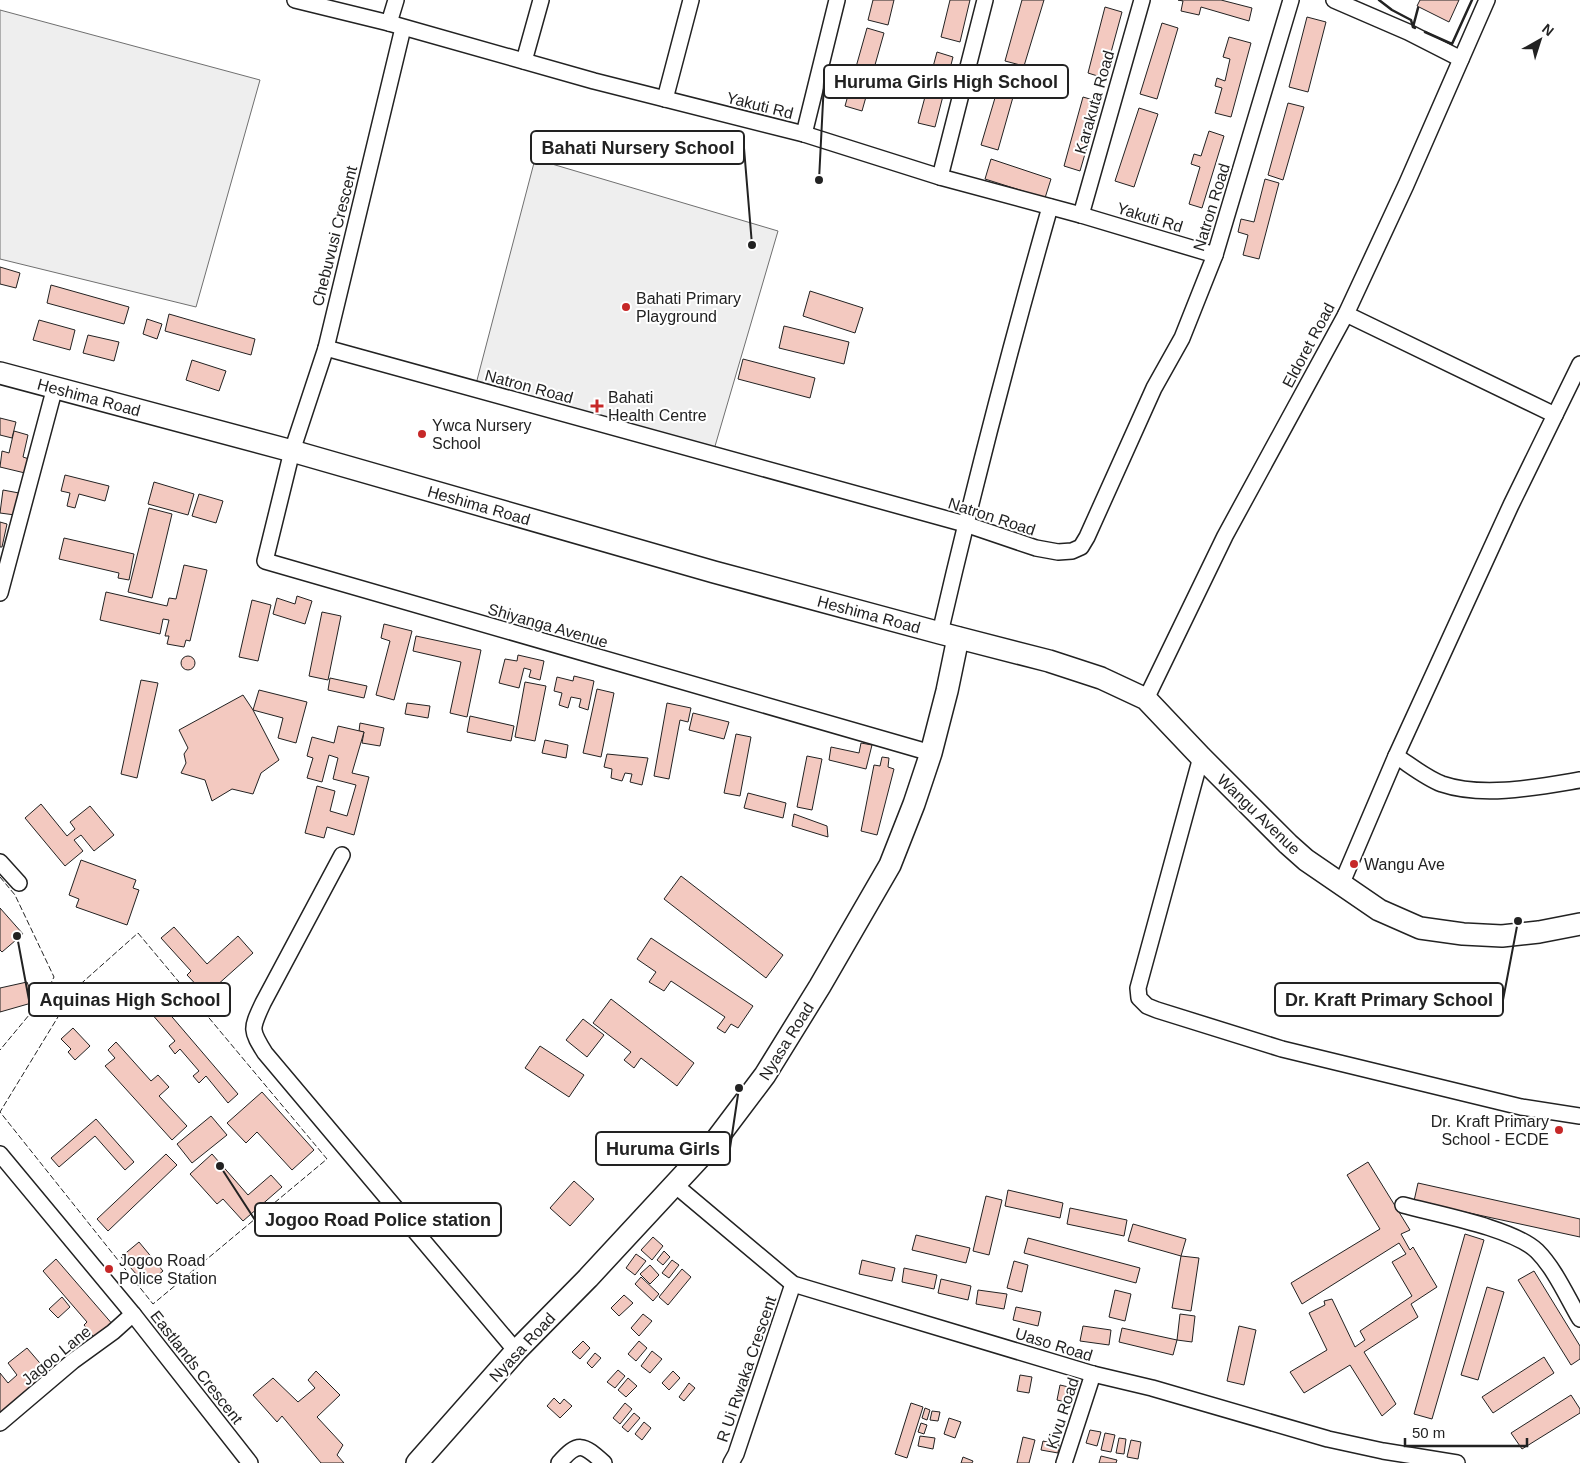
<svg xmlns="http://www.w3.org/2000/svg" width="1580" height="1463" font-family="Arial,sans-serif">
	<rect width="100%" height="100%" fill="#fff"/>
	<g fill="#eee" stroke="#6f6f6f">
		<polygon points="0,10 260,80 196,307 0,259"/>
		<polygon points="535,159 778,231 713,453 476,384"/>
	</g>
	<g fill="#f3c9c0" stroke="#222">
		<polygon points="873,0 894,0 888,25 868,20"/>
		<polygon points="950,0 970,0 960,42 941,37"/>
		<polygon points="1022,0 1044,0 1024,66 1005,61"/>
		<polygon points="1178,0 1221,0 1252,8 1249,21 1201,7 1199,15 1181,11 1183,1"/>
		<polygon points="1420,0 1459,0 1449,22 1417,6"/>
		<polygon points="1105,7 1122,12 1104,78 1088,73"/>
		<polygon points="1307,17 1326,22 1308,92 1289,87"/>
		<polygon points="1162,23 1178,28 1157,99 1140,94"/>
		<polygon points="867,28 884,33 862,111 845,106"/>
		<polygon points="1229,37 1251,43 1231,117 1215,113 1222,88 1215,86 1217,78 1225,81 1230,59 1223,57"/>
		<polygon points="937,52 953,57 935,127 918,123"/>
		<polygon points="1003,71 1019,76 998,150 981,145"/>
		<polygon points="1083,97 1100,102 1080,171 1064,166"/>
		<polygon points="1288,103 1304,107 1283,180 1268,175"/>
		<polygon points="1139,108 1158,114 1134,187 1115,181"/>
		<polygon points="1209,131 1224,136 1202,208 1189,204 1200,167 1191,164 1194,154 1201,156"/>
		<polygon points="991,159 1051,179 1045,198 985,179"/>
		<polygon points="1265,179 1279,183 1259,259 1243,255 1248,235 1238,232 1241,219 1254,222"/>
		<polygon points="0,267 20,273 16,288 0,284"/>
		<polygon points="51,285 129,307 124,324 47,303"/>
		<polygon points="810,291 863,308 855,333 803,316"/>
		<polygon points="169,314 255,339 251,355 165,331"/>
		<polygon points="147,319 162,324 157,339 143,334"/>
		<polygon points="39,320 75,330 70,350 33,340"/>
		<polygon points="784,326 849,342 844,364 779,348"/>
		<polygon points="88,335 119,342 114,361 83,353"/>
		<polygon points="743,359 815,378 810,398 738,379"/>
		<polygon points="192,360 226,371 219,391 186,380"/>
		<polygon points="0,418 16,422 12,438 0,435"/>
		<polygon points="14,431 28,435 23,457 29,459 25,473 0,467 2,451 9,453"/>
		<polygon points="65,475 109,486 105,501 79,494 75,508 67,506 70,493 61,491"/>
		<polygon points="154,482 194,494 188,515 148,504"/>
		<polygon points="3,490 19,493 15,515 0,513"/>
		<polygon points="199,494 223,501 216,523 192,516"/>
		<polygon points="149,508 172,514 152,598 128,592"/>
		<polygon points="0,522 7,524 2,547 0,547"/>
		<polygon points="64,538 134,554 129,580 118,578 119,573 59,559"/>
		<polygon points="184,565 207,570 190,641 186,640 184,647 167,644 169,636 165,636 169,620 163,619 160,634 100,620 106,592 167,606 169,598 176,599"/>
		<polygon points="297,596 312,601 305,624 273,614 277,598 295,604"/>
		<polygon points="252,600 271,605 258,661 239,657"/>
		<polygon points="322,612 341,616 328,680 309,676"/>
		<polygon points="384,624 412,631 394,700 376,695 390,641 381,638"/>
		<polygon points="416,636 481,650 467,717 450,713 461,662 413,651"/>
		<polygon points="518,655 544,661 540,680 529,677 531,670 524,668 519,688 499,683 505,659 517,661"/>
		<circle cx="188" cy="663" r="7"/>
		<polygon points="574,676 594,681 588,710 579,707 581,699 571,697 568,708 559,705 562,693 554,691 557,677 573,681"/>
		<polygon points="330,678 367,686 364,698 328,690"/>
		<polygon points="141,680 158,683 137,778 121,774"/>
		<polygon points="525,682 546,686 535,741 515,737"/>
		<polygon points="597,689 614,693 601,757 583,753"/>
		<polygon points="259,690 307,702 296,743 278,738 283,718 253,710"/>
		<polygon points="243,695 253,710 279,760 261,773 253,794 232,789 212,801 205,780 181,773 186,763 184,754 188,748 179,730"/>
		<polygon points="407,703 430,706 428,718 405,714"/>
		<polygon points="667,703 691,708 688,722 680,720 669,779 654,776"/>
		<polygon points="693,713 729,722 724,739 689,730"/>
		<polygon points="470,716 514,726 511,741 467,732"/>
		<polygon points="360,723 384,728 380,746 362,743 364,732 359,731"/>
		<polygon points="338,726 364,732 352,773 369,777 354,835 327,827 324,838 305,833 317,786 335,791 330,811 347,816 356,785 333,779 338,758 329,755 322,782 307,778 313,758 307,756 312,737 334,743"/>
		<polygon points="736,734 751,737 740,796 724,793"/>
		<polygon points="545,740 568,745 566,758 542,753"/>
		<polygon points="861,743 872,745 866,769 829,760 831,747 859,753"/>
		<polygon points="607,754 648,758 642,785 630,782 632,774 625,773 622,781 611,778 612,769 604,767"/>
		<polygon points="807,756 822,759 812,810 797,807"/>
		<polygon points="882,757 889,758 888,767 894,769 877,835 861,831 874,765 880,766"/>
		<polygon points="748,793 786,803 783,818 744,808"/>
		<polygon points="41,804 67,836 75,829 70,822 90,806 114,835 94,851 81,835 74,840 83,851 65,866 25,818"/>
		<polygon points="794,814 827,826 828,837 792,826"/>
		<polygon points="81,860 136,880 133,888 139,890 127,925 76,907 79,899 69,895"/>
		<polygon points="681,876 783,955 766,978 664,899"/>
		<polygon points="0,908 23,934 2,952 0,950"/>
		<polygon points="174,927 207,964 238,936 253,953 206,995 187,975 191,971 161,938"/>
		<polygon points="651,938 753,1006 738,1028 731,1024 725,1033 717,1028 725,1017 671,981 664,991 649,982 656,972 637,959"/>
		<polygon points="27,982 35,1002 0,1012 0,988"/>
		<polygon points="155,997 238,1094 228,1103 206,1076 199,1083 193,1076 199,1071 180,1049 175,1054 169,1046 175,1041 145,1006"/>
		<polygon points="611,999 694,1063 677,1086 641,1058 634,1068 624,1060 631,1052 593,1023"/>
		<polygon points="583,1019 604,1035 587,1057 566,1040"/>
		<polygon points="73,1028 90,1046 75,1060 68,1052 71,1049 61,1039"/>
		<polygon points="116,1042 151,1081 158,1075 169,1087 159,1096 187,1126 172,1140 105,1066 115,1058 108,1050"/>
		<polygon points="540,1046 584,1075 569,1097 525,1068"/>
		<polygon points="262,1092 314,1150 292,1170 257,1132 246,1143 227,1123"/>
		<polygon points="211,1116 227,1135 192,1163 177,1144"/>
		<polygon points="96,1119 134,1162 125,1170 95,1136 59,1167 51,1158"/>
		<polygon points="166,1154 177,1165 108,1231 97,1219"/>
		<polygon points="212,1154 248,1195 271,1175 282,1187 243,1221 223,1199 217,1204 190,1174"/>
		<polygon points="1368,1162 1410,1230 1401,1234 1410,1250 1413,1247 1437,1287 1411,1304 1418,1317 1364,1352 1396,1404 1382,1416 1350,1365 1304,1393 1290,1372 1327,1350 1309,1313 1325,1305 1324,1301 1332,1299 1355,1347 1365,1340 1360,1331 1412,1296 1392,1262 1406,1254 1399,1243 1302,1304 1291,1283 1380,1229 1347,1175"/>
		<polygon points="574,1181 594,1199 570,1226 550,1208"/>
		<polygon points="1418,1183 1580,1219 1580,1237 1414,1201"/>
		<polygon points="1008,1190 1063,1203 1060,1218 1005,1206"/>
		<polygon points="986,1196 1002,1200 989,1255 973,1251"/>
		<polygon points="1070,1208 1127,1220 1124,1236 1067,1224"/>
		<polygon points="1133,1224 1186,1239 1181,1256 1128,1241"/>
		<polygon points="1465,1234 1484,1240 1432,1419 1414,1414"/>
		<polygon points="916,1235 970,1248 966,1263 912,1250"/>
		<polygon points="653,1237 663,1246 652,1260 641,1250"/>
		<polygon points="1028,1238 1140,1268 1136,1283 1024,1253"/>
		<polygon points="139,1242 163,1271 146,1285 121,1257"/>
		<polygon points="664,1251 670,1257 663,1265 657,1260"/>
		<polygon points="636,1254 646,1261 635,1275 626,1268"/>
		<polygon points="1181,1256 1199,1258 1191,1311 1172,1308"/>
		<polygon points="56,1259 114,1326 97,1341 84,1325 87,1322 43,1271"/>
		<polygon points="672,1260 679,1265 669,1278 662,1273"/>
		<polygon points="862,1260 895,1268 892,1281 859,1274"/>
		<polygon points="1014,1261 1028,1265 1022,1292 1007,1288"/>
		<polygon points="650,1265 659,1275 650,1284 640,1274"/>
		<polygon points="904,1268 937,1275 934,1289 902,1282"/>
		<polygon points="682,1269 691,1277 668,1305 659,1297"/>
		<polygon points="1534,1271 1580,1346 1580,1359 1571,1365 1518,1280"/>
		<polygon points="641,1277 659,1294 653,1301 635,1284"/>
		<polygon points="941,1279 971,1286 968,1300 938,1293"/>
		<polygon points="1487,1287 1504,1292 1478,1380 1461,1375"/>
		<polygon points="978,1290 1007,1294 1004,1309 976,1304"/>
		<polygon points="1115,1290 1131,1294 1125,1321 1109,1317"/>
		<polygon points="624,1295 633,1303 619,1316 611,1308"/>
		<polygon points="62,1297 70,1307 58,1318 49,1309"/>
		<polygon points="1016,1307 1041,1312 1038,1326 1013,1320"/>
		<polygon points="643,1314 652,1321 639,1336 631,1328"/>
		<polygon points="1180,1314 1195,1316 1192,1342 1177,1340"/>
		<polygon points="1083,1326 1111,1330 1109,1345 1080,1341"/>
		<polygon points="1239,1326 1256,1330 1244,1385 1227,1381"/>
		<polygon points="1122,1328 1177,1340 1173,1355 1119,1342"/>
		<polygon points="583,1341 590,1348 580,1359 572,1352"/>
		<polygon points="639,1341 647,1348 636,1361 628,1354"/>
		<polygon points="27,1348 51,1376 0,1418 0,1373 8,1383 17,1375 8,1363"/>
		<polygon points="652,1351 662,1359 650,1373 641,1366"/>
		<polygon points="595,1353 601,1358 592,1368 587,1363"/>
		<polygon points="1544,1357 1554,1373 1493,1413 1482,1397"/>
		<polygon points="618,1370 625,1376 615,1388 607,1382"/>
		<polygon points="316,1371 340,1395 317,1417 343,1445 337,1455 344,1463 321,1463 282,1416 277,1422 253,1395 273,1378 298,1402 315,1388 308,1380"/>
		<polygon points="673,1371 680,1378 669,1390 662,1383"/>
		<polygon points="1020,1375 1032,1377 1029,1393 1017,1391"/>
		<polygon points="628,1378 637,1386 626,1397 618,1390"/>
		<polygon points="689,1383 695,1388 684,1401 679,1397"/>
		<polygon points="1060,1385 1073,1388 1070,1403 1057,1400"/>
		<polygon points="1571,1395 1580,1409 1580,1413 1522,1449 1511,1433"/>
		<polygon points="554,1398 560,1404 564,1399 572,1406 560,1418 547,1406"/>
		<polygon points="625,1403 632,1409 620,1424 613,1418"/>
		<polygon points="911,1403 923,1407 907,1458 895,1454"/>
		<polygon points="925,1408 930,1410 927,1420 922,1418"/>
		<polygon points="932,1411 940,1412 938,1421 930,1420"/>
		<polygon points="634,1413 640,1418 628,1432 622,1427"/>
		<polygon points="949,1418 961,1422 955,1438 944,1434"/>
		<polygon points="644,1422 651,1428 642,1440 635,1434"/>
		<polygon points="921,1423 927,1425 924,1434 918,1432"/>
		<polygon points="1090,1430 1101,1432 1097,1446 1086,1443"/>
		<polygon points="1105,1433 1115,1435 1111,1452 1101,1450"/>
		<polygon points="920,1436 935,1438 933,1449 918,1446"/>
		<polygon points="1023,1437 1035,1440 1029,1463 1017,1463"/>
		<polygon points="1119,1438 1126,1439 1124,1454 1116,1453"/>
		<polygon points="1131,1440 1141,1442 1138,1459 1127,1457"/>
		<polygon points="1043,1441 1059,1445 1058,1453 1041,1450"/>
		<polygon points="1101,1456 1117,1460 1116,1463 1099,1463"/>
		<polygon points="963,1457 973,1461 972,1463 961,1463"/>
	</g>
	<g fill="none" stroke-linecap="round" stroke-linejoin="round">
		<defs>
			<g id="street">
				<polyline points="295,0 389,23 594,81 804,134 940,177 1081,215 1215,255"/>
				<polyline points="1334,0 1408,32 1461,59"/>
				<polyline points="389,23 396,0"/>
				<polyline points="403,28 326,348 292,451 265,561 931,753"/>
				<polyline points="524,61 541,0"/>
				<polyline points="665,99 691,0"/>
				<polyline points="804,134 837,0"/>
				<polyline points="940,177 985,0"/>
				<polyline points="1081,215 1142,0"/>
				<polyline points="1346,314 1555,415"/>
				<polyline points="326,348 965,524 1036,548 1058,552 1072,551 1081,547 1087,537 1154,388 1182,338 1215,255 1291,0"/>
				<polyline points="0,593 55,387"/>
				<path d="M 940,633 C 973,490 1010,348 1050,207"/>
				<polyline points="1146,699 1225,536 1346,314 1406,185 1487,0"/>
				<path d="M 1396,756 C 1410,765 1426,778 1442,784 C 1483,798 1538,787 1580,780"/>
				<polyline points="1201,757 1138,988 1139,998 1147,1006 1157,1010 1282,1049 1521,1107 1580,1116"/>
				<path d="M 342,855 L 263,1003 C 251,1029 250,1029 265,1053 L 516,1351"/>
				<polyline points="0,862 19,883"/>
				<polyline points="1341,885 1396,756 1511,505 1580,364"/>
				<polyline points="0,1154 133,1314 250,1463"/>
				<polyline points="675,1185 793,1284 1093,1374 1152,1388 1328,1439 1383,1451 1457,1463"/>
				<path d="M 1403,1205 C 1436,1214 1513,1228 1537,1251 C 1555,1269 1567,1297 1580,1319"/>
				<polyline points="0,1423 73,1361 113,1332 133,1314"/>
				<path d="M 559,1463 C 578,1441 583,1444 604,1463"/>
				<polyline points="731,1463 736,1454 793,1284"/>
				<polyline points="1064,1463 1093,1374"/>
			</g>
			<g id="secondary">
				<polyline points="0,373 292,451 714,572 940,633 1049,661 1101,678 1146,699 1201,757 1288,844 1306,860 1379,910 1420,928 1463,934 1502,936 1539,932 1580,924"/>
				<polyline points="417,1463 516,1351 588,1278 716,1140 765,1075 820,986 890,865 914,804 931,753 947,691 958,638"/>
			</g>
		</defs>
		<use href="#street" stroke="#222" stroke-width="18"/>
		<use href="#secondary" stroke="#222" stroke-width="24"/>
		<use href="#street" stroke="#fff" stroke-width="15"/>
		<use href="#secondary" stroke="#fff" stroke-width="21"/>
		<g stroke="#222" stroke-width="1" stroke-dasharray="6 2.5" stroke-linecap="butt">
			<polyline points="0,877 15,895 54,977 44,997 0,1050"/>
			<polygon points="138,933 327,1159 153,1304 0,1112 75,989"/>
		</g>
		<g stroke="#222" stroke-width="2.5">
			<polyline points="1379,0 1392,10 1411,20 1413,27"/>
			<polyline points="1415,28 1413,27 1418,8"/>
			<polyline points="1425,32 1452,44 1472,0"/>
		</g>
	</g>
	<g fill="#c62828" stroke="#fff" stroke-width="2">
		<circle cx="626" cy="307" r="5"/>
		<path d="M594.5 398.5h5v5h5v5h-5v5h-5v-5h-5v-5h5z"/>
		<circle cx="422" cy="434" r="5"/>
		<circle cx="1354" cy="864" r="5"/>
		<circle cx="1559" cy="1130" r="5"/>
		<circle cx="109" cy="1269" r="5"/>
	</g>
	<g text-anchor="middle" stroke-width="4" stroke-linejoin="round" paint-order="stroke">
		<g font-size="16" fill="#222" stroke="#fff">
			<text transform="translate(1094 102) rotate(-74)" y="6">Karakuta Road</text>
			<text transform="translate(760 105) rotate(14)" y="6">Yakuti Rd</text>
			<text transform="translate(1211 207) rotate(-73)" y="6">Natron Road</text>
			<text transform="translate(1150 217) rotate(17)" y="6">Yakuti Rd</text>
			<text transform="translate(334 236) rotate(-76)" y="6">Chebuvusi Crescent</text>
			<text transform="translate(1308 345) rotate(-62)" y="6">Eldoret Road</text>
			<text transform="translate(529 386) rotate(15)" y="6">Natron Road</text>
			<text transform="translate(89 397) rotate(15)" y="6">Heshima Road</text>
			<text transform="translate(479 505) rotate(16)" y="6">Heshima Road</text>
			<text transform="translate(992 516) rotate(18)" y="6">Natron Road</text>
			<text transform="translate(869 614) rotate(15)" y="6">Heshima Road</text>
			<text transform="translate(548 625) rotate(16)" y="6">Shiyanga Avenue</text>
			<text transform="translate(1259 814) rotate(44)" y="6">Wangu Avenue</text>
			<text transform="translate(786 1041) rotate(-58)" y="6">Nyasa Road</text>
			<text transform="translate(1054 1344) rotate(17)" y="6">Uaso Road</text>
			<text transform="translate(522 1347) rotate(-47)" y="6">Nyasa Road</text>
			<text transform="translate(56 1355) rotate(-39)" y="6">Jagoo Lane</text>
			<text transform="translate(197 1367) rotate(52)" y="6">Eastlands Crescent</text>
			<text transform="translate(746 1369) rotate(-71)" y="6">R Ui Rwaka Crescent</text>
			<text transform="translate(1062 1413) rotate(-72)" y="6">Kivu Road</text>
		</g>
		<g font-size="16" fill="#222" stroke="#fff" text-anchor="start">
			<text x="636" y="304">Bahati Primary<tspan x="636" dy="18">Playground</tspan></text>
			<text x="608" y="403">Bahati<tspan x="608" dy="18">Health Centre</tspan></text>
			<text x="432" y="431">Ywca Nursery<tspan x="432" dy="18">School</tspan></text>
			<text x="1364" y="870">Wangu Ave</text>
			<text x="1549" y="1127" text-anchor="end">Dr. Kraft Primary<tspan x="1549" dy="18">School - ECDE</tspan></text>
			<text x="119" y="1266">Jogoo Road<tspan x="119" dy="18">Police Station</tspan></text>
		</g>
	</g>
	<path fill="none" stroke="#222" stroke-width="2" d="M819 180L824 82M752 245L744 148M1518 921L1503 1000M17 936L29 1000M739 1088L730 1148M220 1166L255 1220"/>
	<g fill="#222" stroke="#fff" stroke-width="2">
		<circle cx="819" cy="180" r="5"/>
		<circle cx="752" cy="245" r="5"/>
		<circle cx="1518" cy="921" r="5"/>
		<circle cx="17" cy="936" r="5"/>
		<circle cx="739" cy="1088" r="5"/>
		<circle cx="220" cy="1166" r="5"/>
	</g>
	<g fill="#fff" stroke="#222" stroke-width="2">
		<rect x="824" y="65" width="244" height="33" rx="5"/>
		<rect x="531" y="131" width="213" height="33" rx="5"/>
		<rect x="1275" y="983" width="228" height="33" rx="5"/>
		<rect x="29" y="983" width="201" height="33" rx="5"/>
		<rect x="596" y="1132" width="134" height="33" rx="5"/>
		<rect x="255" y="1203" width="246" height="33" rx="5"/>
	</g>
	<g font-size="18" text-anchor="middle" font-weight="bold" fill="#222">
		<text x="946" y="88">Huruma Girls High School</text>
		<text x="638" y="154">Bahati Nursery School</text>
		<text x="1389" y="1006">Dr. Kraft Primary School</text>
		<text x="130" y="1006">Aquinas High School</text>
		<text x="663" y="1155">Huruma Girls</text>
		<text x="378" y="1226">Jogoo Road Police station</text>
	</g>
	<g transform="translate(1540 40) rotate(39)" stroke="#ffffff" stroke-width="4" paint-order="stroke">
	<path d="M0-4L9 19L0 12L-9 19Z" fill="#222222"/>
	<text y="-8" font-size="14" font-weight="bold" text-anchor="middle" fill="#222222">N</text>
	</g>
	<path d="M1405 1438v8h122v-8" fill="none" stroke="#222222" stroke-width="2.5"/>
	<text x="1412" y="1438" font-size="15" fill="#222222" stroke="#ffffff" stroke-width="4" paint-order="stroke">50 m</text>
</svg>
